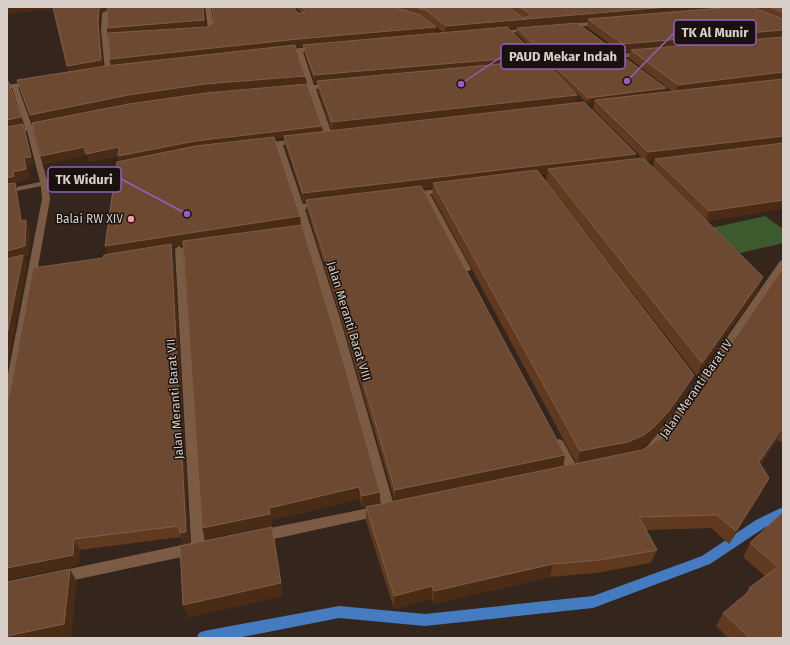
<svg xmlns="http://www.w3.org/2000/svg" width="790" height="645" font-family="'Fira Sans',sans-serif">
	<rect width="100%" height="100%" fill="#35261d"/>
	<polygon fill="#3c5a2e" points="765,216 783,229 783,243 740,253 711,228"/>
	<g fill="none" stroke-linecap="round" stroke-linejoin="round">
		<polygon fill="#457bc0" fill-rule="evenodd" points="783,507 783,518 764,528 710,564 593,608 425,626 339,618 237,638 197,638 199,633 204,631 339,606 425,614 593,596 702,556 756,520"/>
		<g fill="#7c5b45" fill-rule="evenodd">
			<polygon points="114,7 121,7 108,14 107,30 111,71 108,73 105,71 101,30 102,13"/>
			<polygon points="205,7 211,7 214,30 202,32 202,30 208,29"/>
			<polygon points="601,21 604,23 603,24 568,28 565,26 568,24"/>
			<polygon points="530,27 533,29 532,30 498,35 495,33"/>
			<polygon points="317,47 320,49 319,50 303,52 314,85 331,83 334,85 331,87 316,89 333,137 329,139 325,137 309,89 295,91 292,89 308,86 297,53 285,54 282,52 299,48"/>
			<polygon points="642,52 644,53 644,55 620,58 617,56 620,54"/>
			<polygon points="33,81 36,83 35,84 18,87 32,126 46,123 49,125 33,130 47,180 128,164 132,166 128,168 48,185 50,199 13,408 11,411 7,412 7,379 42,199 41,186 7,193 7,189 40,182 27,131 7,135 7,131 25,127 12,88 7,89 7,85"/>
			<polygon points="298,139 302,141 301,143 283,145 303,204 319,203 323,205 319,207 305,209 342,325 395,509 394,513 389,514 385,513 379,516 260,542 255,540 253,536 255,532 260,530 379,506 382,507 332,325 276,146 263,147 259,145 263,143"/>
			<polygon points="446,188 449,188 449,192 430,194 471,269 469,271 463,271 461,269 423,195 412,196 408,194 412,192"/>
			<polygon points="179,246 183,249 205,549 203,553 198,555 196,554 60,583 55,581 53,577 55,573 60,571 191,543 175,249"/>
			<polygon points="783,260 783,270 682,420 657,450 653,452 649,450 647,447 649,444 674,414 780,261"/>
			<polygon points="559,439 563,441 577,467 579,471 577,475 573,476 569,475 553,444 555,441"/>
		</g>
	</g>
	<g fill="#60391f" fill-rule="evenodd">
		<path d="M 7,7 L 204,7 L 205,27 L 302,13 L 295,7 L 783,7 L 783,209 L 707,221 L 758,290 L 697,376 L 546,181 L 547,173 L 540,174 L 694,375 L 689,388 L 665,425 L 649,442 L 640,449 L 632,452 L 642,450 L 663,437 L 680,419 L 783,268 L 783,443 L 777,440 L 761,464 L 762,492 L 729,544 L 711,528 L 646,530 L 657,550 L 651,563 L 596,573 L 550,577 L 433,604 L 432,599 L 394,609 L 366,521 L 366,507 L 395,501 L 343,325 L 307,210 L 306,202 L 304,202 L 285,145 L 284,138 L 275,139 L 301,225 L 380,492 L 380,504 L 362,507 L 360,499 L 271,520 L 272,526 L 205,539 L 183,245 L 172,247 L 174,254 L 189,543 L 183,544 L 181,537 L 80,550 L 78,565 L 7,580 L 103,258 L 108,254 L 105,246 L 120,161 L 118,156 L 89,162 L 87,155 L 44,164 L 33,123 L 17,80 L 69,72 L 53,9 ZM 108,9 L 107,28 L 108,33 L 110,59 L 112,65 L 103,66 L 100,30 L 100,13 ZM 423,17 L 425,18 L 444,33 L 435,33 L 436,27 ZM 588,21 L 587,27 L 621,52 L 630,52 L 629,58 L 673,92 L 664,93 L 666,88 L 517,28 L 516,33 L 546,62 L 580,61 L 552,64 L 551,69 L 536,61 L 508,28 ZM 304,46 L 304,52 L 315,83 L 318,83 L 318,90 L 332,131 L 323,132 L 306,84 L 296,47 ZM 565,83 L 587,103 L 594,102 L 593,109 L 642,158 L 635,159 L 636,154 L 576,103 L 577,95 ZM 654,160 L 653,167 L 647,161 ZM 433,187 L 432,195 L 576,463 L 563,466 L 423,188 Z"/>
		<polygon points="783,512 783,638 728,638 716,626 723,613 744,595 749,588 765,576 743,557 750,543"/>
	</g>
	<g fill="#492b16">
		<polygon points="7,7 53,7 54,9 7,14"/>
		<polygon points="99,7 111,7 100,13 100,30 103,69 69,74 67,66 98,22"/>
		<polygon points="204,7 205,28 109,35 107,28"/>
		<polygon points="667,7 734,7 588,19 588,21 445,33 446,26"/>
		<polygon points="436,27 435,35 299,47 112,67 110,59 298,39"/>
		<polygon points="783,30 783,38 631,50 630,52 621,52 623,44"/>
		<polygon points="537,56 536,64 317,81 318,83 315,83 314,75"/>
		<polygon points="783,72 783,81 675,93 678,85"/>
		<polygon points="305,76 306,85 33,124 30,115 128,95 205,84"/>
		<polygon points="666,88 664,94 595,100 594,102 587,103 588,98"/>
		<polygon points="577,95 576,105 333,132 332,122"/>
		<polygon points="21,117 26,133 34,166 28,167 30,179 17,182 17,185 16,186 18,193 25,231 7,189 7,178 13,172 7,129 7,120"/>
		<polygon points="322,126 323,134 284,136 284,138 198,149 120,164 118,156 89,162 86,154 119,147 196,141"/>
		<polygon points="783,136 783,145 655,159 654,160 646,161 648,152"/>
		<polygon points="84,147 87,155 44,164 41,156"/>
		<polygon points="636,154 634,163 548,169 547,173 435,187 433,183 433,187 307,202 306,200 306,202 304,202 303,193"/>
		<polygon points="783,200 783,209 706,221 709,211"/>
		<polygon points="300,216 301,227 172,247 174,254 189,543 183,544 180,533 171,247 108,256 105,246"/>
		<polygon points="26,220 30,230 29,256 24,257 27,265 7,371 7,251"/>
		<polygon points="763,277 758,290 697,376 702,363"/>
		<polygon points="694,375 689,388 665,425 649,442 640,449 623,456 577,464 580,451"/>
		<polygon points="783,427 777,440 753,475 759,462"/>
		<polygon points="565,455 563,467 395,501 395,490"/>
		<polygon points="769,478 762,492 729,544 736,531"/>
		<polygon points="359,487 360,499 271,520 272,526 205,539 202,528 269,508"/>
		<polygon points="380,492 380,504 362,507 362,496"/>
		<polygon points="272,527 283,596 188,618 183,605"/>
		<polygon points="74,539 80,550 78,565 7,580 7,568"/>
		<polygon points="553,564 550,577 433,604 434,591"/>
		<polygon points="70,569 77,582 71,637 68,638 7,638 7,636"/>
		<polygon points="432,586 432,599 394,609 394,596"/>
	</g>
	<g fill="#6d4931" stroke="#7e5e49">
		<polygon points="53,7 99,7 98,22 101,60 67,66"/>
		<polygon points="108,7 203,7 204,20 107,28"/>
		<polygon points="212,7 293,7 298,13 304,13 304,9 302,7 394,7 420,15 436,27 298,39 110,59 108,33 207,27 214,22"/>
		<polygon points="415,7 509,7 523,18 530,16 530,14 520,7 667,7 446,26 426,10"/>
		<polygon points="733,7 751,7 783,19 783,30 623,44 588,19"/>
		<polygon points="769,7 783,7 783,12"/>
		<polygon points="577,23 666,88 588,98 552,64 580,61 583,59 583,55 546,57 517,28"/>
		<polygon points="507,27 537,56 314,75 303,45"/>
		<polygon points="783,37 783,72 678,85 631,50"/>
		<polygon points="295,45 305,76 205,84 128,95 30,115 17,80 106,66"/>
		<polygon points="543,60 577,95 332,122 317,81"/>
		<polygon points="783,79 783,136 648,152 595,100"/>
		<polygon points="7,81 8,81 21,117 7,120"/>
		<polygon points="307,84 322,126 196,141 118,156 119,147 86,154 84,147 41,156 32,123 129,104 206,93"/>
		<polygon points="584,102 636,154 303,193 284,136"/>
		<polygon points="23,124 31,157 24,158 26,169 13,172 14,176 7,178 7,127"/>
		<polygon points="274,137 300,216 105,246 117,162 196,146"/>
		<polygon points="783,143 783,200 709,211 655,159"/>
		<polygon points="643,158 763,277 702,363 548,169"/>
		<polygon points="537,170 694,375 669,411 653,428 644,435 628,442 580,451 433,183"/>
		<polygon points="15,183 21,221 26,220 25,246 7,251 7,184"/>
		<polygon points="421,186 565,455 395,490 343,313 306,200"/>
		<polygon points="302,225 343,360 380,492 362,496 359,487 269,508 270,514 202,528 183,241"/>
		<polygon points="171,244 186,532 180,533 179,526 74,539 73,555 7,568 7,400 9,397 33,268 103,258 104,255"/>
		<polygon points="23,255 7,335 7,259"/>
		<polygon points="783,268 783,427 759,462 769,478 736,531 717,515 639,517 657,550 600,560 553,564 434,591 432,586 394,596 366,507 642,450 663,437 680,419"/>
		<polygon points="783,512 783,638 750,638 723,613 751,590 749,588 778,567 750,543"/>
		<polygon points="272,527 281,583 183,605 180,546"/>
		<polygon points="70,569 64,624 7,636 7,582"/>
	</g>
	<circle fill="#f49aa6" stroke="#18110d" stroke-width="1.5" cx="131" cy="219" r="4"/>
	<g text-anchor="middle" stroke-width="3" stroke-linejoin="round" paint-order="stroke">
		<g font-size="12" fill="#d9cfc9" stroke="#18110d" text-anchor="end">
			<text x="123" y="223">Balai RW XIV</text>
		</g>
		<g font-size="12" fill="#d9cfc9" stroke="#18110d">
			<text transform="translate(349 321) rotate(73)" y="4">Jalan Meranti Barat VIII</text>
			<text transform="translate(696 389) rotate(-55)" y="4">Jalan Meranti Barat IV</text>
			<text transform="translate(175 399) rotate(-94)" y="4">Jalan Meranti Barat VII</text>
		</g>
	</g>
	<path fill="none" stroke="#975dc2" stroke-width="1.5" d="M627 81L674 33M461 84L501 57M187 214L121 179"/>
	<g fill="#975dc2" stroke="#18110d" stroke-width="1.5">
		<circle cx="627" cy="81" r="4"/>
		<circle cx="461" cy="84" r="4"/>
		<circle cx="187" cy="214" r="4"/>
	</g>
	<g fill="#18110d" stroke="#975dc2" stroke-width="1.5">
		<rect x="674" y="20" width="82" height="25" rx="4"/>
		<rect x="501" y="44" width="124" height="25" rx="4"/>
		<rect x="48" y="167" width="73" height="25" rx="4"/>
	</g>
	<g font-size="13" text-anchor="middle" font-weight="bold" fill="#d9cfc9">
		<text x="715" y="37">TK Al Munir</text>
		<text x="563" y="61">PAUD Mekar Indah</text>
		<text x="84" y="184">TK Widuri</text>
	</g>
	<rect width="790" height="645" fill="none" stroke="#d9cfc9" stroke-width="16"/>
</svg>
